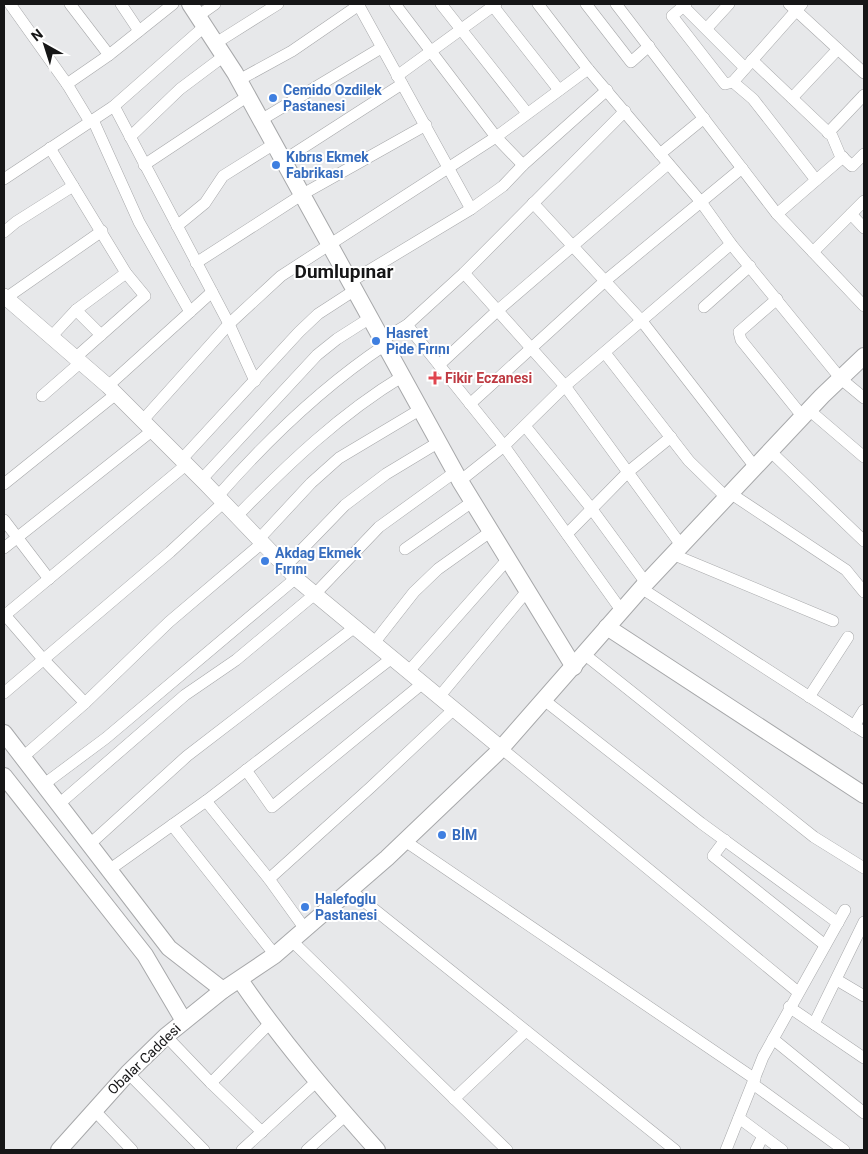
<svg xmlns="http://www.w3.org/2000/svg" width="868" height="1154" font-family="Roboto,sans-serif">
	<rect width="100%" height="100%" fill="#e7e8ea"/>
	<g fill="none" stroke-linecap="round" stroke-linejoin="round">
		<defs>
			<g id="minor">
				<polyline points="10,4 67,84 90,122"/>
				<polyline points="70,4 109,55"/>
				<polyline points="121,4 139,31"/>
				<polyline points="358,4 471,209"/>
				<polyline points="395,4 496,137 523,165"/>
				<polyline points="441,4 527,113"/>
				<polyline points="538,4 588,69 701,202 731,244 841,379 864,398"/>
				<polyline points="586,4 631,62 649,46"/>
				<polyline points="616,4 777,214 864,306"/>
				<polyline points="686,4 672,16 725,84 733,82 802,4"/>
				<polyline points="789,4 864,73"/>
				<polyline points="493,6 559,90"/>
				<polyline points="683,6 745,68"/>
				<polyline points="198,16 215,4"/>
				<polyline points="707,28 729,4"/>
				<polyline points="216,43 278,4"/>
				<polyline points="752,60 832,136 840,155 852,166 864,154"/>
				<polyline points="397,76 496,4"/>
				<polyline points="239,80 292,51 359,5"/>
				<polyline points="733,82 753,99 816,180"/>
				<polyline points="67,84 109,55 173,4"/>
				<polyline points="792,98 838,49"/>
				<polyline points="114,106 229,324 255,381"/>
				<polyline points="93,120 139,222 190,312"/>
				<polyline points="261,120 381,48"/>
				<polyline points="828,133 864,95"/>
				<polyline points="130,137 180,89 224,56"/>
				<polyline points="50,148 126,273 145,296 75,358"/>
				<polyline points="660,154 704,118"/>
				<polyline points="284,160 402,84"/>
				<polyline points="144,165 248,96"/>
				<polyline points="4,179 114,106 205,26"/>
				<polyline points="533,203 641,320 755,467"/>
				<polyline points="777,214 843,157"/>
				<polyline points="851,214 864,228"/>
				<polyline points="177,226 205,203 223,176 274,144"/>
				<polyline points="4,232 16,222 73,186"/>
				<polyline points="813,252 864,201"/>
				<polyline points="196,263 303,194 426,125"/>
				<polyline points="464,273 565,386 681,545"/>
				<polyline points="350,282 471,209 503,186 523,165 607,90"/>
				<polyline points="6,298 102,231"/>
				<polyline points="777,299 739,332 741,340 803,417"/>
				<polyline points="704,307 750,266"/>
				<polyline points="76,310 101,335"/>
				<polyline points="407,325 504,446 621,610"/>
				<polyline points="51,337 76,310 126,273"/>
				<polyline points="382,340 407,325 464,273 625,111"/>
				<polyline points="605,353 689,461 726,497"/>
				<polyline points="439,365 497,311 668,164"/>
				<polyline points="108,386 212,292"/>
				<polyline points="42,396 81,362"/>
				<polyline points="470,404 605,281 742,168"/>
				<polyline points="809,410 864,457"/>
				<polyline points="143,420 229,324 281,276 496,137 588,69"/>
				<polyline points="525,426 591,508 646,583"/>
				<polyline points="770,451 864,541"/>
				<polyline points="182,459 299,332 318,314 355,290"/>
				<polyline points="202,479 317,355 337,339 370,318"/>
				<polyline points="460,481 504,446 565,386 731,244"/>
				<polyline points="4,484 116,394"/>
				<polyline points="730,493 846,570 864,592"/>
				<path d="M 218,496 C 268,439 322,387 385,345"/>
				<path d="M 237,516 C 288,464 340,414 403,376"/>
				<polyline points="4,520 49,579"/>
				<polyline points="567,534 628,472 671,437"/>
				<polyline points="259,539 311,483 339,458 421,409"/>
				<polyline points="4,548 153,430"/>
				<polyline points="405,549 472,502"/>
				<polyline points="672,554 833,621"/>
				<polyline points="285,567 345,505 386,474 439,442"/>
				<polyline points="641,588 864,732"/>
				<polyline points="5,615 43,659 85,703"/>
				<polyline points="4,616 187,464"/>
				<polyline points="374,643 414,592 438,569 490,532"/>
				<polyline points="584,654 814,837 864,868"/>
				<polyline points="409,671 507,560"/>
				<polyline points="4,693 170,552 224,502"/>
				<polyline points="439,697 527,591"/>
				<polyline points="809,697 848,637"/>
				<polyline points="544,700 701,823 838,923"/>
				<polyline points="854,726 864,710"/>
				<polyline points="501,748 798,992"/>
				<polyline points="23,757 85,703 169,622 262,543"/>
				<polyline points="246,770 272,807 423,683"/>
				<polyline points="43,785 106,738 296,578"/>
				<polyline points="206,801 269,879 305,929"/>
				<polyline points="59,804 185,695 236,660 315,594 379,527 455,472"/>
				<polyline points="172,825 275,955"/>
				<polyline points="725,840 713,856 825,945"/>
				<polyline points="405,841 755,1079"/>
				<polyline points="90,844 187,756 355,627"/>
				<polyline points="109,870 206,801 392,658"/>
				<polyline points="269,879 371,787 454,709"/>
				<polyline points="350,890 675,1150"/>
				<polyline points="292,941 507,1150"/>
				<polyline points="837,980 864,996"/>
				<polyline points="789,1007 864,1058"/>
				<polyline points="814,1024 864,922"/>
				<polyline points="166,1036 211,1083 262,1132"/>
				<polyline points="773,1039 864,1113"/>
				<polyline points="128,1073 204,1150"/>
				<polyline points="211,1083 270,1023"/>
				<polyline points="753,1084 844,1150"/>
				<polyline points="454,1099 526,1031"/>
				<polyline points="94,1110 132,1150"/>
				<polyline points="739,1118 782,1150"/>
				<polyline points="242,1150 316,1082"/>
				<polyline points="307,1150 346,1115"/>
				<polyline points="726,1150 763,1057 845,910"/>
				<polyline points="756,1150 763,1136"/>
			</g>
			<polyline id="tertiary" points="4,296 108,386 206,484 299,581 501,748"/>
			<g id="secondary">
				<polyline points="190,4 235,73 460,481 574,667"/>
				<polyline points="607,627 864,795"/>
				<polyline points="4,733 169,948 223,990"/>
				<polyline points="4,776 145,955 184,1021"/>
				<path d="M 240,980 C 281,1040 328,1095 377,1150"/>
				<polyline points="59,1150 128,1073 166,1036 223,990 275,955 387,858 497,753 646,583 822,396 864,356"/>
			</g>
		</defs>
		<use href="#minor" stroke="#a7a8aa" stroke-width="12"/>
		<use href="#tertiary" stroke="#a7a8aa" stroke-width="16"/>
		<use href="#secondary" stroke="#a7a8aa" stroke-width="18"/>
		<use href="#minor" stroke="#fff" stroke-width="11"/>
		<use href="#tertiary" stroke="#fff" stroke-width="15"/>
		<use href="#secondary" stroke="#fff" stroke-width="16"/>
	</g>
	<g fill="#3f7fe0" stroke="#fff" stroke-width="2">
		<circle cx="273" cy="98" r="5"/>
		<circle cx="276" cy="165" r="5"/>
		<circle cx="376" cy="341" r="5"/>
		<circle cx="265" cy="561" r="5"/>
		<circle cx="442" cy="835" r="5"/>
		<circle cx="305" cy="907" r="5"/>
	</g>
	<path fill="#e0444e" stroke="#fff" stroke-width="2" d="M432.5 370.5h5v5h5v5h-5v5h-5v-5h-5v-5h5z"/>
	<g text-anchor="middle" stroke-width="4" stroke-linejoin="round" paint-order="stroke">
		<g font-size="14" font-weight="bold" fill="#366cbe" stroke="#fff" text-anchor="start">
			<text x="283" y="95">Cemido Ozdilek<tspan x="283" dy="16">Pastanesi</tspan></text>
			<text x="286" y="162">Kıbrıs Ekmek<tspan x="286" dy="16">Fabrikası</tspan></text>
			<text x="386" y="338">Hasret<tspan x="386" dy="16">Pide Fırını</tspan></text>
			<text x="275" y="558">Akdag Ekmek<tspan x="275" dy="16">Fırını</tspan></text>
			<text x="452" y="840">BİM</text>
			<text x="315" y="904">Halefoglu<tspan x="315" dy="16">Pastanesi</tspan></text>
		</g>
		<g font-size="14" font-weight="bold" fill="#be3a42" stroke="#fff" text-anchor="start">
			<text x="445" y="383">Fikir Eczanesi</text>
		</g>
		<g font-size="14" fill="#161617" stroke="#fff">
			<text transform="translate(144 1059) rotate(-44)" y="5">Obalar Caddesi</text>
		</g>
		<g font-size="19" font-weight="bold" fill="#161617" stroke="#fff">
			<text x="344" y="278">Dumlupınar</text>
		</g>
	</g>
	<rect width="868" height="1154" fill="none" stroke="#161617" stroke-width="10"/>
	<g transform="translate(45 45) rotate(321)" stroke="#ffffff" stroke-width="4" paint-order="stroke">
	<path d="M0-4L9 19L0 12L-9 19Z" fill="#161617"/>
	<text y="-8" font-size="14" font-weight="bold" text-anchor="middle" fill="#161617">N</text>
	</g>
</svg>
